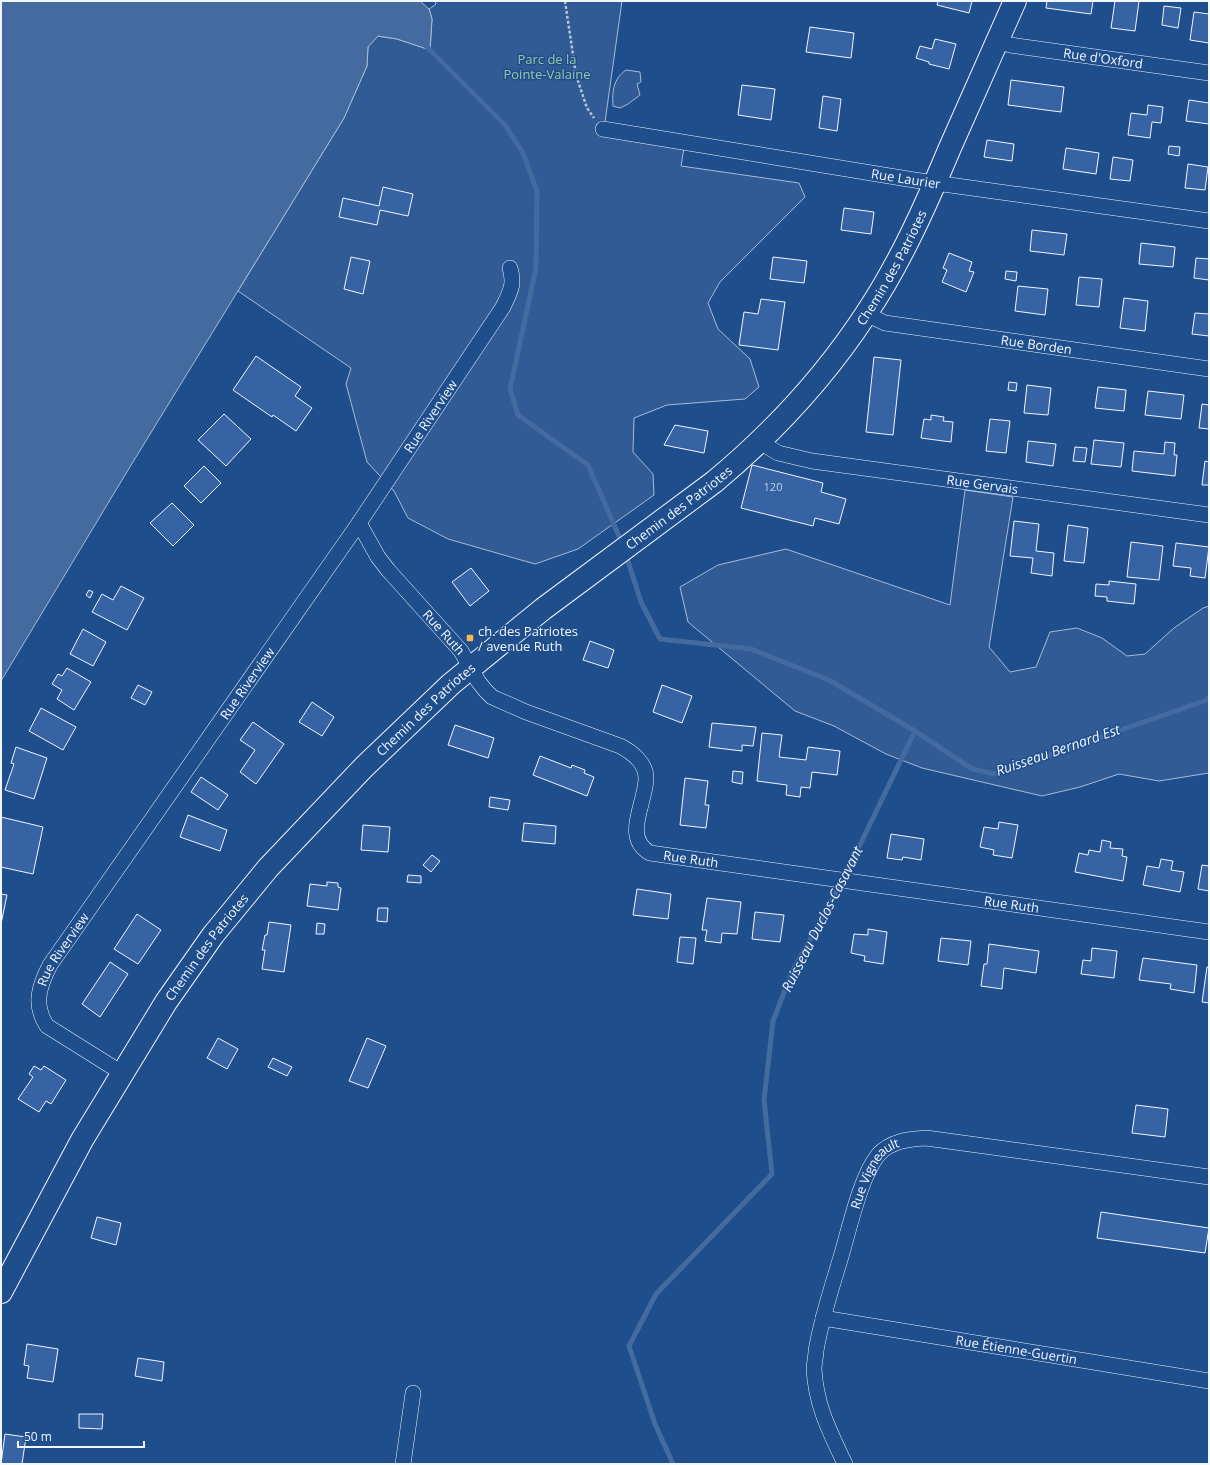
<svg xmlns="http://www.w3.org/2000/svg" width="1210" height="1465" viewBox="0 0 1210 1465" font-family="'Open Sans',sans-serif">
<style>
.green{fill:#305b95;stroke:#a8bbd7}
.water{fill:#446ba0;stroke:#a8bbd7}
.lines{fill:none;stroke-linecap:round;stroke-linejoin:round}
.stream{stroke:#446ba0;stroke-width:5}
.building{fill:#3563a3;stroke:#f2f6ff}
.street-casing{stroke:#f2f6ff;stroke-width:16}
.primary-casing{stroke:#f2f6ff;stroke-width:24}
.path{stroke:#b3c4dc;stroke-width:2.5;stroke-dasharray:3 2;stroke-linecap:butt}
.street{stroke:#1f4e8c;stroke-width:15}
.primary{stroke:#1f4e8c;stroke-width:22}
.poi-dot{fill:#ffb74d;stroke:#1f4e8c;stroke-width:1.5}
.labels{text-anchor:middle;stroke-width:3;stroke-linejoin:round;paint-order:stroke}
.number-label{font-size:11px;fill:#c3d1e8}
.street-label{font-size:13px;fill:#f2f6ff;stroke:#1f4e8c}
.park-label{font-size:13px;fill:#97c8a6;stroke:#1f4e8c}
.poi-label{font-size:13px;fill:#f2f6ff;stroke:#1f4e8c;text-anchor:start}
.water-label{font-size:14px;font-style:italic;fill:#f2f6ff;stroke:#1f4e8c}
</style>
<rect width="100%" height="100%" fill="#1f4e8c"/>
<g class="green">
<polygon points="435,1 622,1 604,129 685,142 681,166 799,183 805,197 720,282 708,303 718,329 750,359 759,387 745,399 667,405 634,418 633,452 653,474 654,495 578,549 535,564 448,539 408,518 394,491 367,462 346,384 351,368 238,291 344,118 367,66 368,47 377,36 397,39 430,50 432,19 429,9 436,4"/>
<path d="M 626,70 L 640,72 L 641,82 L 637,84 L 640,95 L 628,104 L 620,108 L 613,106 C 612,92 613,79 626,70 Z"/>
<polygon points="965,490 1013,497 989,647 1010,672 1036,667 1050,632 1077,628 1102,638 1127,656 1145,654 1174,628 1203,608 1209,606 1209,773 1159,781 1119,774 1080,787 1042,796 922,768 886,754 834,726 795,711 688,622 680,587 718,565 786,549 950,605"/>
</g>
<polygon class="water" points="1,1 420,1 429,9 432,19 430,50 397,39 378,36 368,47 367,66 344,118 125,475 1,681"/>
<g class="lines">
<g class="stream">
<polyline points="426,46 505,125 523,153 537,191 536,268 510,389 518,415 588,465 622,543"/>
<polyline points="626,555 641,602 660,639 751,649 829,680 915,731 972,769 995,774 1204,701 1209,698"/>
<polyline points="673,1464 655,1424 629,1346 656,1294 772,1174 764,1100 773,1021 792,972 843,880 915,731"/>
</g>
</g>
<g class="building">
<polygon points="938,1 972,1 969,13 937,5"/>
<polygon points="1047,1 1093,1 1091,14 1046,8"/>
<polygon points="1115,1 1139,1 1135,31 1111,28"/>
<polygon points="1164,6 1181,8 1178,28 1162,25"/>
<polygon points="1194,12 1209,14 1209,43 1190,40"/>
<polygon points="810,27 854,33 851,58 806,52"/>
<polygon points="935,39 956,44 949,69 929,64 929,62 916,58 920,46 932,49"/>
<polygon points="1011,80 1064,87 1061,112 1008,105"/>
<polygon points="742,85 775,89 771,120 738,115"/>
<polygon points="823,96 841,99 837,131 819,128"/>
<polygon points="1189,100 1209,103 1209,124 1186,121"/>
<polygon points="1148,105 1163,107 1161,123 1152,122 1150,138 1128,135 1131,113 1147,115"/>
<polygon points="987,140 1014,144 1012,161 984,157"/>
<polygon points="1169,146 1180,147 1179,156 1168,154"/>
<polygon points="1066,148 1099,153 1096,174 1063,169"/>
<polygon points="1113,157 1133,160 1130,181 1110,179"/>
<polygon points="1188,164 1208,167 1205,190 1185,188"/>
<polygon points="383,187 413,194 408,216 380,210 377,225 339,217 343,198 379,206"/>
<polygon points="844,208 874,212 871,234 841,230"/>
<polygon points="1032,230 1067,234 1064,255 1030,251"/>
<polygon points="1141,243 1175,247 1173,267 1139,264"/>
<polygon points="949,253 972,262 969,271 974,272 966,292 942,282 947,270 943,268"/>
<polygon points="351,257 370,261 363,294 344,289"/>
<polygon points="773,257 807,261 804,283 770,279"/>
<polygon points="1196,258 1209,259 1209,282 1209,280 1194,278"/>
<polygon points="1006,271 1017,272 1016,281 1005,279"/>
<polygon points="1079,277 1102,279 1099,307 1076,305"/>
<polygon points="1018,286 1048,289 1045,315 1015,311"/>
<polygon points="1124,298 1148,301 1145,331 1120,328"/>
<polygon points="761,299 785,302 778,350 739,345 744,312 758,314"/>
<polygon points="1195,313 1209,314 1209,336 1192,334"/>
<polygon points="256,356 301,387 295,396 312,408 296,431 273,415 272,417 233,390"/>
<polygon points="874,357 901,360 893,435 866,432"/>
<polygon points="1009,382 1017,383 1016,391 1008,390"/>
<polygon points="1027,385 1051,388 1048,415 1024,413"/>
<polygon points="1098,387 1126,390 1124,411 1095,408"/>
<polygon points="1148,391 1184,395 1181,419 1145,415"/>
<polygon points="1202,404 1209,405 1209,429 1199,428"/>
<polygon points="224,414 251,439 226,466 198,440"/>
<polygon points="931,415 944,417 943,421 953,422 951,442 921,438 924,419 931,420"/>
<polygon points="990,419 1010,421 1006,453 986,451"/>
<polygon points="675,425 708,431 704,453 664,445"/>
<polygon points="1094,440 1124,443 1121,467 1091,464"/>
<polygon points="1028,441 1056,444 1053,466 1026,462"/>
<polygon points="1165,442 1175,443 1174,455 1177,455 1175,476 1132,471 1134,451 1164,454"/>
<polygon points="1075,447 1087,448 1085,462 1073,461"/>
<polygon points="1205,461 1209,462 1209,485 1202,485"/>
<polygon points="752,465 823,483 821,492 846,499 839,524 815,518 813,526 741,508"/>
<polygon points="204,466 221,483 201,503 184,486"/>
<polygon points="172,503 194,525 173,546 150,523"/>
<polygon points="1014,521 1039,524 1036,551 1054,553 1052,576 1031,573 1033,558 1010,556"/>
<polygon points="1068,525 1088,528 1084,563 1064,561"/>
<polygon points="1131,542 1163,546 1159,580 1127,577"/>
<polygon points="1176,543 1209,547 1205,578 1190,576 1191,568 1173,566"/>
<polygon points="471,568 489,591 470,606 452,582"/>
<polygon points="1109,581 1136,584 1134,604 1107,601 1107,597 1095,596 1096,584 1109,585"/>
<polygon points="121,586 144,598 127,630 92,612 102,594 113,600"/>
<polygon points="89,590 93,592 90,598 86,595"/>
<polygon points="83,629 106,642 93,666 70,654"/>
<polygon points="590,641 614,650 608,668 583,660"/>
<polygon points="67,668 91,682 74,710 57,699 62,690 52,684 58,674 62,676"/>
<polygon points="138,685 152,692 145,705 131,698"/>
<polygon points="662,685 692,696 682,723 653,712"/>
<polygon points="312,702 334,717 322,736 299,722"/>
<polygon points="41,708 76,727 63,750 29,731"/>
<polygon points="253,722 284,744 256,784 240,772 255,750 240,740"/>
<polygon points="712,723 756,727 753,746 742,745 742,751 709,747"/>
<polygon points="455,725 494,738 488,758 448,745"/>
<polygon points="762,733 782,735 779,757 806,760 808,747 840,751 837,775 812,772 810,788 801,787 800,797 786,795 787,785 757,781"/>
<polygon points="16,747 47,758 34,799 5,790 14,764 11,763"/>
<polygon points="540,756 571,768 572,765 585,770 584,773 594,777 587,796 533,775"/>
<polygon points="733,771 743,772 742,784 732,782"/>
<polygon points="201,777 228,795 218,810 191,792"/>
<polygon points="685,778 708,781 705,805 709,805 706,828 680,825"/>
<polygon points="490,797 510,800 508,810 489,807"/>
<polygon points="188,815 227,830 220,851 180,837"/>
<polygon points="1,817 43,827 33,874 1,867"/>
<polygon points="999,822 1018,825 1012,858 993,855 994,850 980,847 984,827 998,829"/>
<polygon points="524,823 556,826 555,844 522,841"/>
<polygon points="363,825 390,827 388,852 361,850"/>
<polygon points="891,834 924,839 921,860 903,857 902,860 887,858"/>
<polygon points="1102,840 1111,842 1110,848 1123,849 1122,856 1127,857 1123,881 1075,872 1079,853 1088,855 1089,850 1100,852"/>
<polygon points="432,855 440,861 431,872 423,865"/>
<polygon points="1161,859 1173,861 1171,870 1184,872 1180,892 1143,885 1147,866 1159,868"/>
<polygon points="1202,865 1209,866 1209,891 1198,889"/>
<polygon points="408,875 421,876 421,883 407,882"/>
<polygon points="327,882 338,883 338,887 341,888 338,910 307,906 310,884 327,886"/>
<polygon points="637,889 671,894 668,919 633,915"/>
<polygon points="1,894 7,895 1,924"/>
<polygon points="707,898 741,902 737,934 722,933 721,943 705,941 707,930 702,930"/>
<polygon points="378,908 388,908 387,922 377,921"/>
<polygon points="755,912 784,915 780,942 752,939"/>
<polygon points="137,914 161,930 138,964 114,949"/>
<polygon points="269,922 291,925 284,972 262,969 265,950 262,950 265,935 267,935"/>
<polygon points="317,923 325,924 324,934 316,934"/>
<polygon points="868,929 887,932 883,964 864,961 865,956 851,953 854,934 868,935"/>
<polygon points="680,937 696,938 693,964 677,962"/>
<polygon points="941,938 971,941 968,965 938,961"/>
<polygon points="989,944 1039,951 1036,973 1004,968 1002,989 981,986 984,964 987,964"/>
<polygon points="1092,948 1117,951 1114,978 1081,974 1083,960 1091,961"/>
<polygon points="1143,958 1197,965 1194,993 1170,989 1171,984 1139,980"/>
<polygon points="110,962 128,974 100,1017 82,1004"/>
<polygon points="1207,967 1209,967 1209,1003 1202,1002"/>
<polygon points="218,1038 238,1049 227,1069 207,1058"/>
<polygon points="367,1038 386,1046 368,1088 349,1081"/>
<polygon points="273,1058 292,1067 287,1076 268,1067"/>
<polygon points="34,1066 41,1070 44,1066 66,1080 51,1104 46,1101 39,1112 18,1099 33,1077 29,1074"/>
<polygon points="1136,1105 1168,1109 1165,1137 1132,1133"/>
<polygon points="1101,1212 1209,1228 1205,1253 1097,1238"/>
<polygon points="97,1217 121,1223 116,1245 91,1238"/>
<polygon points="27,1344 58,1349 53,1382 27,1378 29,1366 24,1365"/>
<polygon points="138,1358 164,1362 162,1381 135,1376"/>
<polygon points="79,1414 103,1414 102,1429 79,1428"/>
<polygon points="5,1434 26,1437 22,1464 1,1464"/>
</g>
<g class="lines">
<g class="street-casing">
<g id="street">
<path id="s1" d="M 997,40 L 1010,45 L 1209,73"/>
<path id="s2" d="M 603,129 L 914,180 L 1209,221"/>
<path id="s3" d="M 866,314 L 885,323 L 1209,369"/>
<path id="s4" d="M 760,442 L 778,453 L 812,461 L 1209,515"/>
<path id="s5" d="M 359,523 L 378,557 L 388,570 L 461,651 L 478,681 L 485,690 L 492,697 L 526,712 L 620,746 C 632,752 646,763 646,778 C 646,803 622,837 650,853 L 1209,932"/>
<path id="s6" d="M 122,1073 L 47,1026 C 33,1005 39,986 50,965 L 359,523 L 503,307 C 510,292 515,285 510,268"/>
<path id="s7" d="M 823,1318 L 1209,1381"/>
<polyline points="403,1464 413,1393"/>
<path id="s8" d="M 845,1464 C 830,1432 816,1406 814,1369 C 814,1363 816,1357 816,1351 C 821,1320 831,1290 840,1260 C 849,1231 860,1177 878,1155 C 890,1141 909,1139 926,1138 L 1209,1177"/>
</g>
</g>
<g class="primary-casing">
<g id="primary">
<path id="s9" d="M 1,1292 L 82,1140 L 166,1002 L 213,935 L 268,868 L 364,767 L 451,684 L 543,609 L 714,482 C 773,433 824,378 866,314 C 900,263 925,207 949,150 C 971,101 993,51 1015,1"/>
</g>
</g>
<polyline class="path" points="565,1 576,75 587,108 594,118"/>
<use href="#street" class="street"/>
<use href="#primary" class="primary"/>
</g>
<rect class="poi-dot" x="466" y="634" width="8" height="8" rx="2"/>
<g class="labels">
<g class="number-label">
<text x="773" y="491">120</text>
</g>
<g class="street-label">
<text dy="5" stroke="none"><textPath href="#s1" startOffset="108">Rue d'Oxford</textPath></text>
<text dy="5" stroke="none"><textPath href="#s2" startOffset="307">Rue Laurier</textPath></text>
<text dy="5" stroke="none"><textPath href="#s9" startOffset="1374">Chemin des Patriotes</textPath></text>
<text dy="5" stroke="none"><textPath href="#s3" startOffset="174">Rue Borden</textPath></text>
<text dy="5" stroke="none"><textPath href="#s6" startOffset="821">Rue Riverview</textPath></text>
<text dy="5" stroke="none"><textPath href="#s4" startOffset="228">Rue Gervais</textPath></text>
<text dy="5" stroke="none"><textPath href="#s9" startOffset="1050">Chemin des Patriotes</textPath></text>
<text dy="5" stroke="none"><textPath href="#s5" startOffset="139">Rue Ruth</textPath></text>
<text dy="5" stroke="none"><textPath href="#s6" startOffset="497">Rue Riverview</textPath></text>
<text dy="5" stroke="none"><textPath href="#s9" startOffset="726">Chemin des Patriotes</textPath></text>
<text dy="5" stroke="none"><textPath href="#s5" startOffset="523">Rue Ruth</textPath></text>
<text dy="5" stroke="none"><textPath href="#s5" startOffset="847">Rue Ruth</textPath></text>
<text dy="5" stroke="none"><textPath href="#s9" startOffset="402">Chemin des Patriotes</textPath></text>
<text dy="5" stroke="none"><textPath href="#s6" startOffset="173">Rue Riverview</textPath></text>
<text dy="5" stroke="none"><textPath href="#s8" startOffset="308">Rue Vigneault</textPath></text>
<text dy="5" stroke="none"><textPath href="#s7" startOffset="196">Rue Étienne-Guertin</textPath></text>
</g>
<g class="park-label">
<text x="547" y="64">Parc de la<tspan x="547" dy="15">Pointe-Valaine</tspan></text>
</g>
<g class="poi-label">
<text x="478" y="636">ch. des Patriotes<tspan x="478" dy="15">/ avenue Ruth</tspan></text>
</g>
<g class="water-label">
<text transform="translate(1058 750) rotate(-19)" y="5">Ruisseau Bernard Est</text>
<text transform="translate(822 919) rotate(-63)" y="5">Ruisseau Duclos-Casavant</text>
</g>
</g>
<rect width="1210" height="1465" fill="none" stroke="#f2f6ff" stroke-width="4"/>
<path d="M18 1441v6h126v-6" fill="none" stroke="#f2f6ff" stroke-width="2"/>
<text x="24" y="1441" font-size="12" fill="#f2f6ff" stroke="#1f4e8c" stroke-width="3" paint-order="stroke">50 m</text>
</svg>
